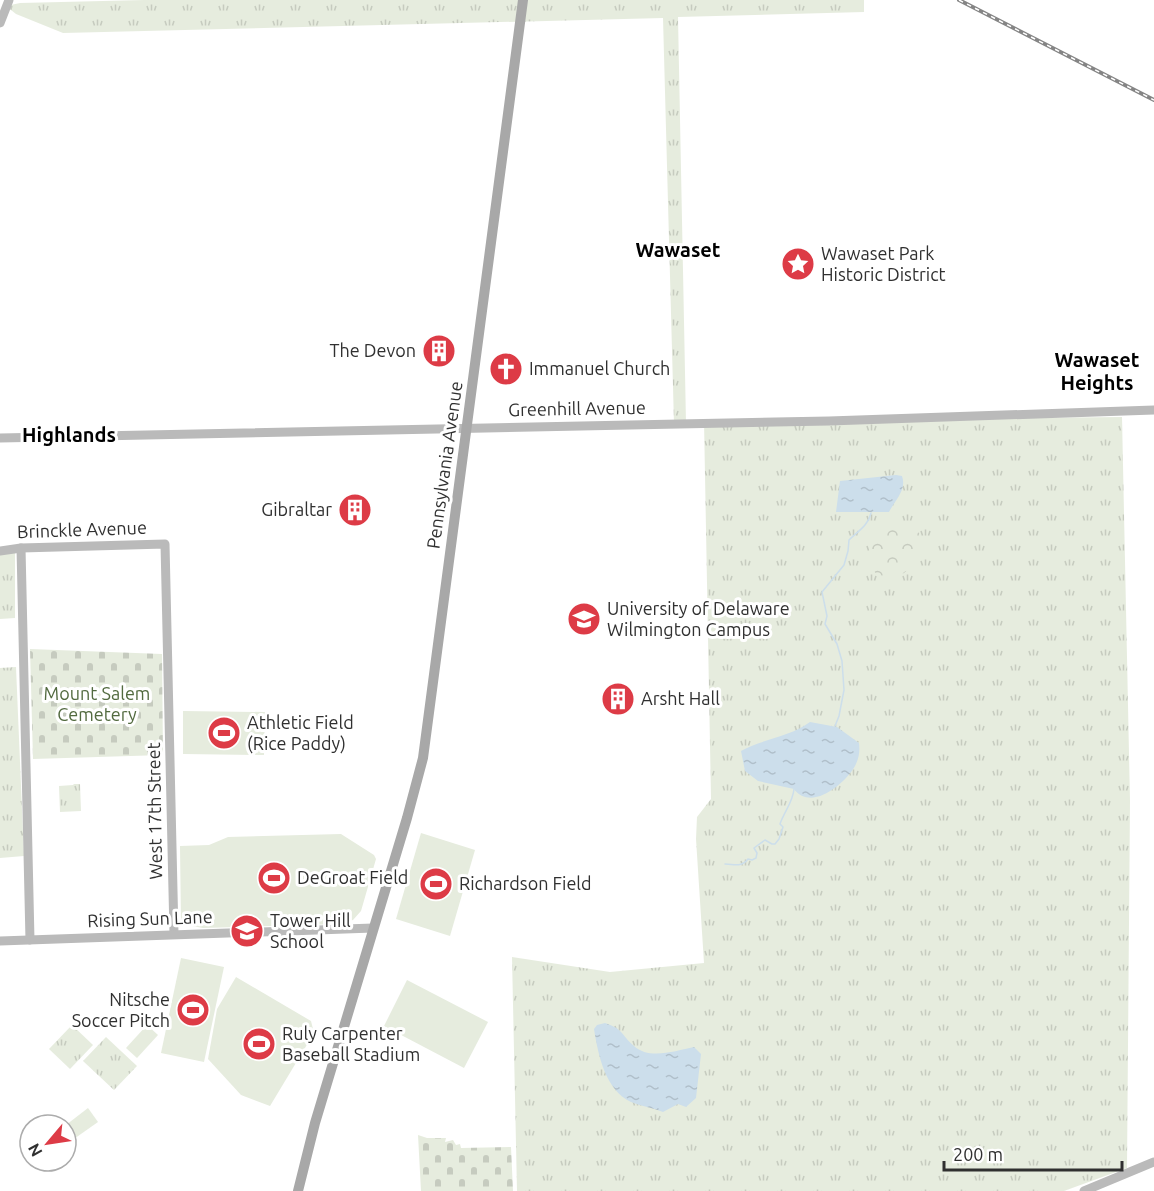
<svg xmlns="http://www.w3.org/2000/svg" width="1154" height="1191" viewBox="0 0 1154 1191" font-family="Ubuntu,sans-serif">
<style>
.grass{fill:url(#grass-tufts)}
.forest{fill:url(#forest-crowns)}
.cemetery{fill:url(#cemetery-stones)}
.pitch{fill:#e6ecde}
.water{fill:url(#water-ripples)}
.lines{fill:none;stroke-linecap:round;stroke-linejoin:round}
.stream{stroke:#ccdeeb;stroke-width:1.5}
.secondary{stroke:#bababa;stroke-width:9}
.primary{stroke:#a8a8a8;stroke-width:10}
.rail-casing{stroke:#858585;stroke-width:4}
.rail{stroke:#fff;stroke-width:1.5;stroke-dasharray:4.5;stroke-linecap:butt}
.labels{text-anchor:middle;stroke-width:6;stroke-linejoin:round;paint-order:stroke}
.poi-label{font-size:18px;fill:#303030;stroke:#fff;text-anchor:start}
.street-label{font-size:18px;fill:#303030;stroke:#fff}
.park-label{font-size:18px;fill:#526a3f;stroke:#fff}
.neighbourhood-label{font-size:20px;font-weight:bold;fill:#000;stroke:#fff}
</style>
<defs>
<pattern id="grass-tufts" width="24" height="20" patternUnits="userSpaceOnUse" patternTransform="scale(1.5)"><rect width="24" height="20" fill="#e6ecde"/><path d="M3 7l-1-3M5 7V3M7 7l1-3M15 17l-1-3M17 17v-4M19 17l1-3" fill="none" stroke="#c6cbbf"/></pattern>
<pattern id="forest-crowns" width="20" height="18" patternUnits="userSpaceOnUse" patternTransform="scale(1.5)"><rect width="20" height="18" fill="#e6ecde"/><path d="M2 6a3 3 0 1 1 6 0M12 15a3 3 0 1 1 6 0" fill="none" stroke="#c6cbbf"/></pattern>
<pattern id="cemetery-stones" width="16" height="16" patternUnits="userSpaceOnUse" patternTransform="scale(1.5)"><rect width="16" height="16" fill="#e6ecde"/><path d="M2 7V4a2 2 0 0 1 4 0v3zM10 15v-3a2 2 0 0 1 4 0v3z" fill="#c6cbbf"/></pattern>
<pattern id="water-ripples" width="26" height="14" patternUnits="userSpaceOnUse" patternTransform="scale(1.5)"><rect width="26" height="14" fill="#ccdeeb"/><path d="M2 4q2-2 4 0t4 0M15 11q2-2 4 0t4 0" fill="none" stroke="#b0bfca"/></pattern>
</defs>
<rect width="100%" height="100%" fill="#fff"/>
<g class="grass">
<polygon points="144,0 864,0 864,12 678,17 686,423 674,424 663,18 63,33 16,14 6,6 20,3"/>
<polygon points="1122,417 1130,801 1127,1168 1064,1191 517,1191 512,957 610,972 704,963 696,839 697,817 711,799 704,421"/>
<polygon points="15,549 15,618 0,619 0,551"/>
<polygon points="16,667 24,856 0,858 0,668"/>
<polygon points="74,784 80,784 81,811 60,812 59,786 73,785"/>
<polygon points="72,1025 93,1045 70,1069 49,1049"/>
<polygon points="106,1037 137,1066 114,1090 83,1061"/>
</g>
<path class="forest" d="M 908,522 L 920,534 C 917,547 916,569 900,575 C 894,577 883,575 876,575 C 871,562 867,549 871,535 L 882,529 Z"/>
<g class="cemetery">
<polygon points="30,649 162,654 163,755 33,759"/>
<polygon points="418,1135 427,1138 446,1138 445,1142 453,1140 456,1145 460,1144 461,1148 511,1147 513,1191 421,1191"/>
</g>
<g class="pitch">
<polygon points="183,711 265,712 264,755 183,754"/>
<polygon points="421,833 475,850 450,936 396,919"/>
<polygon points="341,834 374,855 376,859 361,911 353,920 342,924 203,928 181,924 180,846 209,845 228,837"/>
<polygon points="181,958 224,967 204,1062 161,1053"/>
<polygon points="236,977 311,1021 314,1033 270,1106 241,1095 208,1059 217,1009"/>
<polygon points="407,980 488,1022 464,1068 384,1026"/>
<polygon points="147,1025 158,1035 137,1058 126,1048"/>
<polygon points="88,1108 98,1122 71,1141 66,1133 66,1125"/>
</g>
<g class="water">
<path d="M 896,475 L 902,476 C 907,490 895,500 889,512 L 836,512 L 840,481 Z"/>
<path d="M 810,722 L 837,727 L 859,743 C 860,752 859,758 855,766 C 845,784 811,812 794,789 L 758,781 L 745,771 L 741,751 C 762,739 790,737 810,722 Z"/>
<path d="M 605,1023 C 625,1030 620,1034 634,1046 C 649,1060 675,1051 694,1047 L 701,1054 L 696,1098 L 686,1107 L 678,1104 L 663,1112 C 653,1108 641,1106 631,1102 C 605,1090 598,1054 594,1029 L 597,1025 Z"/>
</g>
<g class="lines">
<g class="stream">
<path d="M 835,726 L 839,716 L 844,690 L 842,661 L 837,644 L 825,624 L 827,616 L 822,592 L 844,565 L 848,551 L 849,540 C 858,531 868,526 871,513"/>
<path d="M 725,864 C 734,864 741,868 748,859 L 752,860 L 756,858 L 757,853 L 754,848 L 765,840 L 772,844 L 775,844 L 779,839 L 783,827 L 780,824 C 784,812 793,802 794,789"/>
</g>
<g class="secondary">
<polyline points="0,23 9,0"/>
<polyline points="0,438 829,421 1154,410"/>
<polyline points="21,548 30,940"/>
<polyline points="0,551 21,548 165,544 174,934"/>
<polyline points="0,941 373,928"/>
<polyline points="1084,1191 1154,1162"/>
</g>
<polyline class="primary" points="298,1191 315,1123 407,818 423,758 523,0"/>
<g class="rail-casing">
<polyline id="rail" points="959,0 1154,100"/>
</g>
<use href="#rail" class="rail"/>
</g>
<defs>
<g id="sight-disc" transform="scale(1.725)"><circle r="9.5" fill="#dd3b46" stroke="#fff"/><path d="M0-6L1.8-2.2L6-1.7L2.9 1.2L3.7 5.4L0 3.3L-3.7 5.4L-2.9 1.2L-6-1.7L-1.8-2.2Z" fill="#fff"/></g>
<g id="building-disc" transform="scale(1.725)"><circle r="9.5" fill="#dd3b46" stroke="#fff"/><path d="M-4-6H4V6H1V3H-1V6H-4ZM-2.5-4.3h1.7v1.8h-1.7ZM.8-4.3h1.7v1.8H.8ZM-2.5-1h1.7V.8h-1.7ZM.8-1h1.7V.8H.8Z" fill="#fff"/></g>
<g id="church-disc" transform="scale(1.725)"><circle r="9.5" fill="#dd3b46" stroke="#fff"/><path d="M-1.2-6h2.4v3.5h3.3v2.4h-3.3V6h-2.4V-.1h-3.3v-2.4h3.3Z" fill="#fff"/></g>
<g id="university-disc" transform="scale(1.725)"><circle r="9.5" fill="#dd3b46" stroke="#fff"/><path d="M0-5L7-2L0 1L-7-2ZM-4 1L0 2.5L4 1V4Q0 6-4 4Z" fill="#fff"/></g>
<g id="stadium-disc" transform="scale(1.725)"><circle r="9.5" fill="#dd3b46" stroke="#fff"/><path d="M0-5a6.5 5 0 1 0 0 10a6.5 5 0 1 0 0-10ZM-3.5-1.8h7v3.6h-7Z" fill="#fff"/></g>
<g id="school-disc" transform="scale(1.725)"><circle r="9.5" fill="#dd3b46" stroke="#fff"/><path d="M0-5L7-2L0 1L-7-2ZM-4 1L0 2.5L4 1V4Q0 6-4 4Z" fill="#fff"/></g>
</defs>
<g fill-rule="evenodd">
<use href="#sight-disc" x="798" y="264"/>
<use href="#building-disc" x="439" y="351"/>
<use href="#church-disc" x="506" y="369"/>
<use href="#building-disc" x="355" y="510"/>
<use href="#university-disc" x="584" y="619"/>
<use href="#building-disc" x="618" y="699"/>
<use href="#stadium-disc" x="224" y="733"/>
<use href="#stadium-disc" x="274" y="878"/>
<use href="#stadium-disc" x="436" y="884"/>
<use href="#school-disc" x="247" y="931"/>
<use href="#stadium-disc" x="193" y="1010"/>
<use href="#stadium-disc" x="259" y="1044"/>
</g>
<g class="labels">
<g class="poi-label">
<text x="821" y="260">Wawaset Park<tspan x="821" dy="21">Historic District</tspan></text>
<text x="416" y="357" text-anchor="end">The Devon</text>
<text x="529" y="375">Immanuel Church</text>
<text x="332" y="516" text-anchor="end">Gibraltar</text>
<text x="607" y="615">University of Delaware<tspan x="607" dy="21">Wilmington Campus</tspan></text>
<text x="641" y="705">Arsht Hall</text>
<text x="247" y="729">Athletic Field<tspan x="247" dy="21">(Rice Paddy)</tspan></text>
<text x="297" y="884">DeGroat Field</text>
<text x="459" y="890">Richardson Field</text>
<text x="270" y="927">Tower Hill<tspan x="270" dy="21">School</tspan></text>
<text x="170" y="1006" text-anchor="end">Nitsche<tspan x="170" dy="21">Soccer Pitch</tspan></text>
<text x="282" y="1040">Ruly Carpenter<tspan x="282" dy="21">Baseball Stadium</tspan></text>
</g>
<g class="street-label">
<text transform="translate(577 409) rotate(-1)" y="6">Greenhill Avenue</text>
<text transform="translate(445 465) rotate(-82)" y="6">Pennsylvania Avenue</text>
<text transform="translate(82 530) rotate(-2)" y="6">Brinckle Avenue</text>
<text transform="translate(155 811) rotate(-91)" y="6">West 17th Street</text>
<text transform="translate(150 919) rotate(-2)" y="6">Rising Sun Lane</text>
</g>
<g class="park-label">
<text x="97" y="700">Mount Salem<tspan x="97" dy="21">Cemetery</tspan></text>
</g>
<g class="neighbourhood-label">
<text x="678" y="257">Wawaset</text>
<text x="1097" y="367">Wawaset<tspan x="1097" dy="23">Heights</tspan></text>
<text x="69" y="442">Highlands</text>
</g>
</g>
<g transform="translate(48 1143) rotate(241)"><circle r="28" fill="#ffffff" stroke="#acacac" stroke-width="1.5"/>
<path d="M0-4.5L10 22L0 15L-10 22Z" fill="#dd3b46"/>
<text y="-9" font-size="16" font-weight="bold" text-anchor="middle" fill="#303030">N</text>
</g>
<path d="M944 1161v9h178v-9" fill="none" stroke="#303030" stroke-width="3"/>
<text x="953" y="1161" font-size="18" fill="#303030" stroke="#ffffff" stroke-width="4.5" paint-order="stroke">200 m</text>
</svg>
